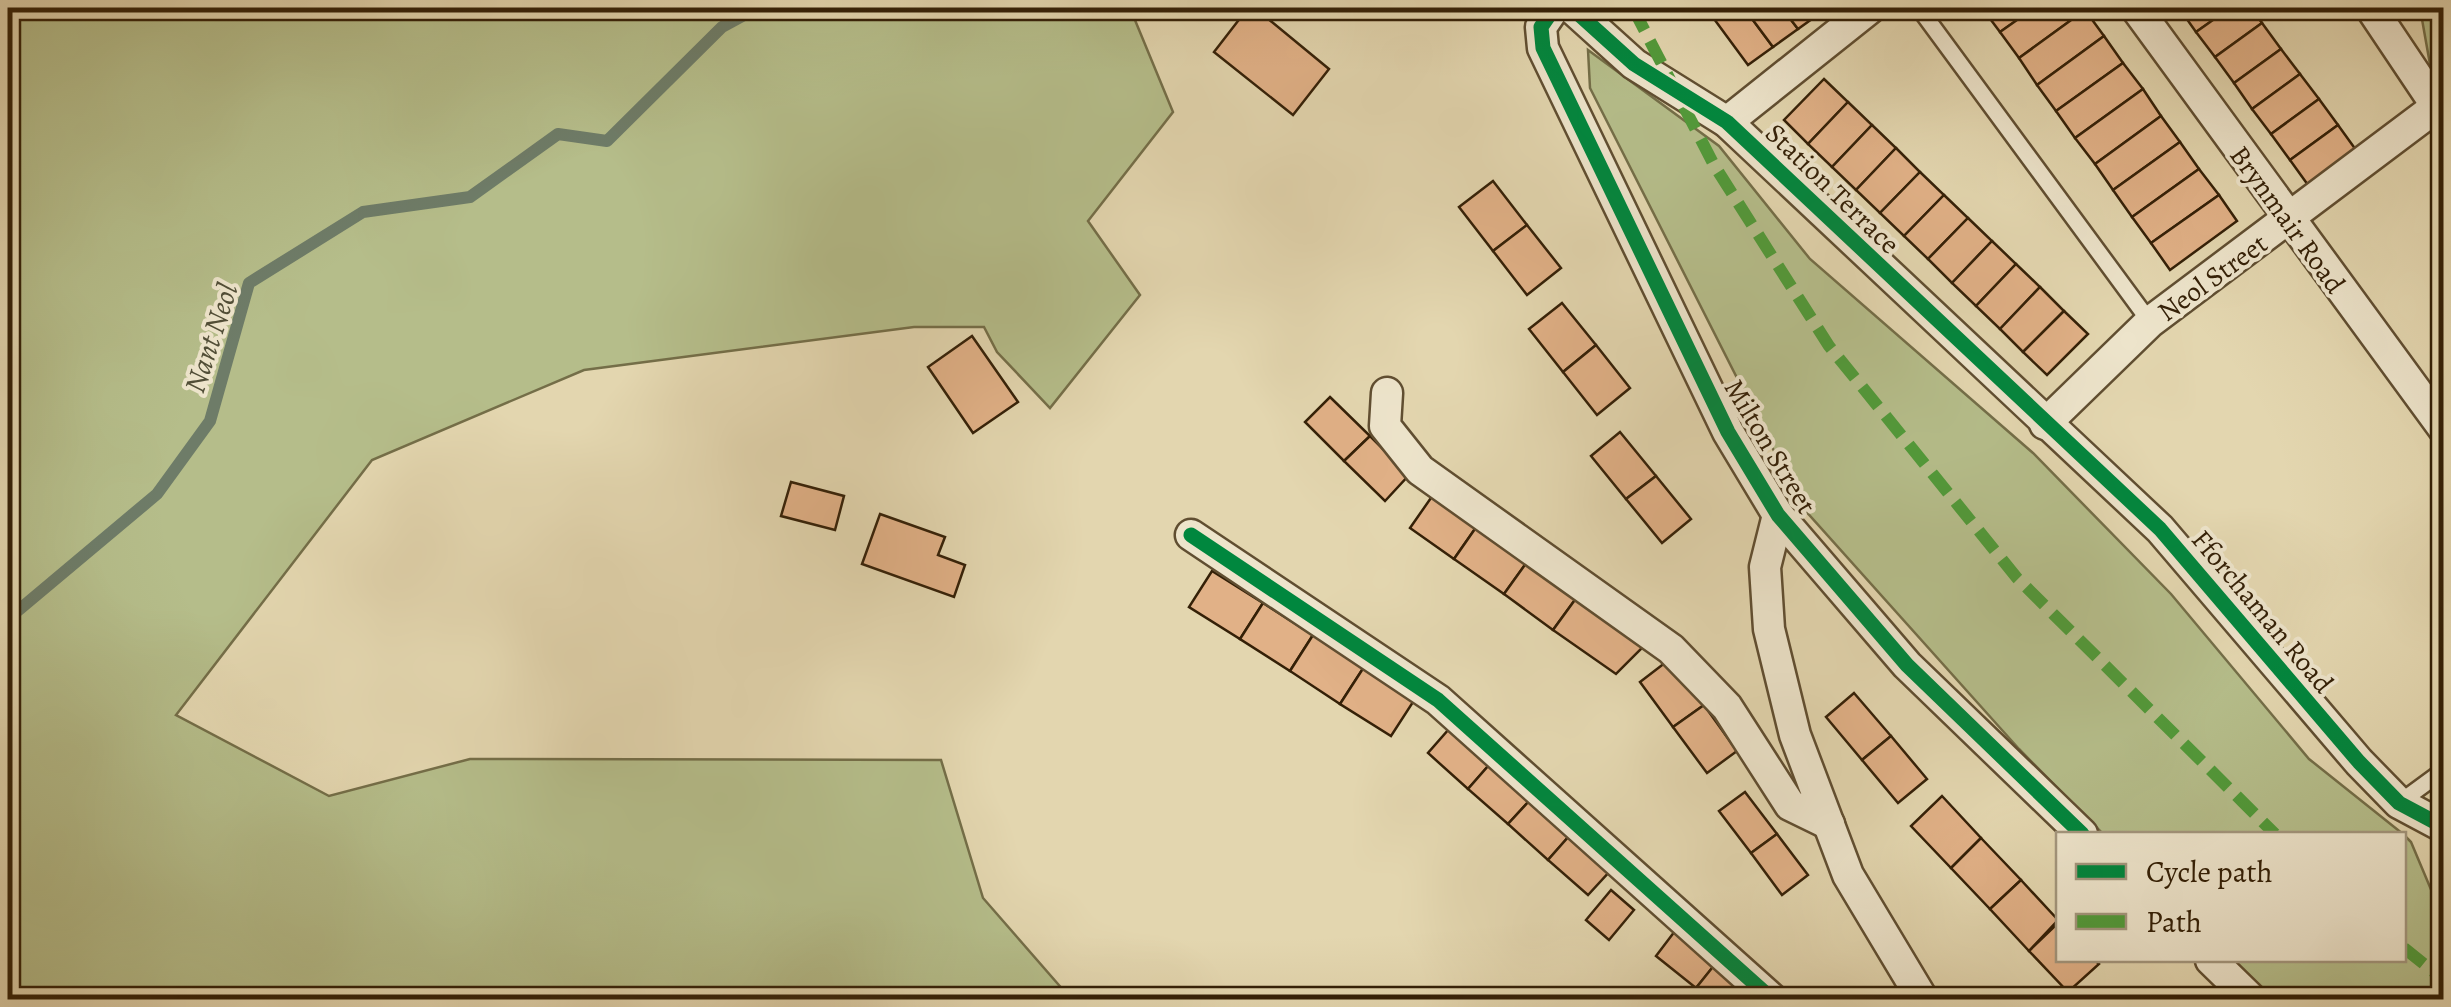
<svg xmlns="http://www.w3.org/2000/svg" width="2451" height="1007" viewBox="0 0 2451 1007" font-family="Alegreya,serif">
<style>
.green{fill:#b5bd8a;stroke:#746e48;stroke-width:2.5}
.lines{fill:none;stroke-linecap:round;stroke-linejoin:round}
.stream{stroke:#6e7c68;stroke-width:12}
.building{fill:#e1b187;stroke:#342007;stroke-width:2.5}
.lane-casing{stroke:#604e31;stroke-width:20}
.street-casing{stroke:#604e31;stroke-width:35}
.lane{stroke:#ede4cb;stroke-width:15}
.street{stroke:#ede4cb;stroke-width:30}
.quiet{stroke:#519a3a;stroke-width:12;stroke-dasharray:25 12;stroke-linecap:butt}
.cycleway-casing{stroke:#ede4cb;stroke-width:21}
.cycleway{stroke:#00873e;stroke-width:15}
.labels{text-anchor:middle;stroke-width:8;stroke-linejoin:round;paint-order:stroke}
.street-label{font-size:28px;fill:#342007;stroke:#ede4cb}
.water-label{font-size:30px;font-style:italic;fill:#514e37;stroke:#ede4cb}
</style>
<rect width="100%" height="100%" fill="#e3d6af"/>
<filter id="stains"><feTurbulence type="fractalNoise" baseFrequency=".002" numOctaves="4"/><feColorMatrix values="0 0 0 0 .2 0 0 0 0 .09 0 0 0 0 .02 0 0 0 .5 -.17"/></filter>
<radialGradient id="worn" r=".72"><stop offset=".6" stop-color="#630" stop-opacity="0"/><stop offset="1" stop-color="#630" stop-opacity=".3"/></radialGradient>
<g class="green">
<polygon points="8,8 1130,8 1173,112 1088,221 1140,295 1050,408 997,352 984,327 914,327 584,370 372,460 176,715 329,796 470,759 941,760 983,898 1071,999 8,999"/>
<polygon points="2420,8 2443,8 2443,88 2431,70"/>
<polygon points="1588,50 1719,146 1810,259 2033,453 2171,594 2309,759 2403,834 2103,834 2019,749 1803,508 1590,88"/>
<polygon points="2404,835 2411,842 2443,918 2443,999 2273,999 2226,960 2404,960"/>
</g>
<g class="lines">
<polyline class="stream" points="8,619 157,494 210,421 249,283 363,212 470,197 558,134 607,141 722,27 757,8"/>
</g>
<g class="building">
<polygon points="1248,8 1255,8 1329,69 1293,115 1214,52"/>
<polygon points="1706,8 1744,8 1773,47 1748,65"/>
<polygon points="1744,8 1782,8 1798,29 1773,47"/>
<polygon points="1782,8 1820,8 1823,11 1798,29"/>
<polygon points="1982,8 2034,8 2000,32"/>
<polygon points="2034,8 2085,10 2019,58 2000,32"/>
<polygon points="2179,8 2230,8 2196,32"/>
<polygon points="2230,8 2251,8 2262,23 2215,57 2196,32"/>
<polygon points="2085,10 2104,36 2037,85 2019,58"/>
<polygon points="2262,23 2281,49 2234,83 2215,57"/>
<polygon points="2104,36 2123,63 2056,111 2037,85"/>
<polygon points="2281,49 2300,74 2252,109 2234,83"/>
<polygon points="2123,63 2143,89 2075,138 2056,111"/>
<polygon points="2300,74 2319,99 2271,134 2252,109"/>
<polygon points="1824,79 1848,102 1808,144 1784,120"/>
<polygon points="2143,89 2161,116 2095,164 2075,138"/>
<polygon points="2319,99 2338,125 2290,160 2271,134"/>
<polygon points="1848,102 1872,125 1832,167 1808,144"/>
<polygon points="2161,116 2180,142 2113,190 2095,164"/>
<polygon points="1872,125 1896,148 1856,190 1832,167"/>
<polygon points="2338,125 2356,150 2308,185 2290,160"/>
<polygon points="2180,142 2199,169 2132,217 2113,190"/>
<polygon points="1896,148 1920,172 1880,213 1856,190"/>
<polygon points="2199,169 2219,195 2151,243 2132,217"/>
<polygon points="1920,172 1944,195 1904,236 1880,213"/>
<polygon points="1493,181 1527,225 1493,251 1459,207"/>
<polygon points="1944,195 1968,218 1928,259 1904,236"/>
<polygon points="2219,195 2237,221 2170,270 2151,243"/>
<polygon points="1968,218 1992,241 1952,283 1928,259"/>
<polygon points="1527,225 1561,268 1527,295 1493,251"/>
<polygon points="1992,241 2016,264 1976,306 1952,283"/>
<polygon points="2016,264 2040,287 2000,329 1976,306"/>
<polygon points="2040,287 2064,311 2023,352 2000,329"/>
<polygon points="1562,303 1596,345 1563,372 1529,329"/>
<polygon points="2064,311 2088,334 2047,375 2023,352"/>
<polygon points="972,336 1018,402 973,433 928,367"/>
<polygon points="1596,345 1630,388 1597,415 1563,372"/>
<polygon points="1330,397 1370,436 1344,461 1305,422"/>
<polygon points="1620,432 1656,476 1626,499 1591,456"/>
<polygon points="1370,436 1409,475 1385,501 1344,461"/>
<polygon points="1656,476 1691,519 1662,543 1626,499"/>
<polygon points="791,482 844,496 835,530 781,516"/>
<polygon points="1433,495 1477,526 1454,559 1410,528"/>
<polygon points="880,514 945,537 938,555 965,565 954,597 862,564"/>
<polygon points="1477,526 1527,562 1504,594 1454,559"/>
<polygon points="1527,562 1577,597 1553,630 1504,594"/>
<polygon points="1212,571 1263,603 1240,639 1189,607"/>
<polygon points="1577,597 1644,646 1616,674 1553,630"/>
<polygon points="1263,603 1313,635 1290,671 1240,639"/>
<polygon points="1313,635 1364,667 1340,704 1290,671"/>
<polygon points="1670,659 1704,705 1673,727 1640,682"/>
<polygon points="1364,667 1415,699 1391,736 1340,704"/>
<polygon points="1854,693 1891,736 1862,760 1826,717"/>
<polygon points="1704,705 1737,751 1707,773 1673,727"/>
<polygon points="1449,729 1489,765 1468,789 1428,753"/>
<polygon points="1891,736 1927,779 1898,803 1862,760"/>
<polygon points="1489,765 1530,800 1508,824 1468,789"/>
<polygon points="1745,792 1777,834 1751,853 1719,811"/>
<polygon points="1942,796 1981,838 1951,868 1911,826"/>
<polygon points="1530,800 1570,835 1548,860 1508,824"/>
<polygon points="1777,834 1808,875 1782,895 1751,853"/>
<polygon points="1570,835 1610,871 1588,895 1548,860"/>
<polygon points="1981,838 2021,880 1990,909 1951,868"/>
<polygon points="2021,880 2058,920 2029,951 1990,909"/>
<polygon points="1611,890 1634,910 1609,940 1586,920"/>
<polygon points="2058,923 2058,960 2095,960 2099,964 2068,992 2029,951"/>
<polygon points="1675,931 1716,963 1696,988 1656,956"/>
<polygon points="1716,963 1753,1000 1712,1000 1696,988"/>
</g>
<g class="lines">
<g class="lane-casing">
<g id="lane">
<polyline points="1919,8 2150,322"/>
<polyline points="2399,803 2444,770"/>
</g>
</g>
<g class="street-casing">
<g id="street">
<polyline points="1554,8 1541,27 1543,48 1728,432 1778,515 1907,665 2082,834"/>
<polyline points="1572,8 1634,64 1727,122 2160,529 2359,762 2399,803 2444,827"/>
<polyline points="2136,8 2444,429"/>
<polyline points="2371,8 2444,117"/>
<polyline points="1727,122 1870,8"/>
<polyline points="1387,393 1385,426 1420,470 1671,649 1727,707 1790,805 1829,824"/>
<polyline points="2045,424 2150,322 2436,107"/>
<polyline points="1778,515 1765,567 1769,629 1795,735 1848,875 1923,1000"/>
<polyline points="1191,535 1438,700 1773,1000"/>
<polyline points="2211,960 2252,1000"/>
</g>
</g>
<use href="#lane" class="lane"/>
<use href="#street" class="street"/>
<g class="quiet">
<polyline points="1633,8 1714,165 1829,346 2017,578 2275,834"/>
<polyline points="2436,107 2444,105"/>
<polyline points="2404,948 2444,980"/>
</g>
<g class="cycleway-casing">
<g id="cycleway">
<polyline points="1554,8 1541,27 1543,48 1728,432 1778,515 1907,665 2082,834"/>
<polyline points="1572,8 1634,64 1727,122 2160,529 2359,762 2399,803 2444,827"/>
<polyline points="1191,535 1438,700 1773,1000"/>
</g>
</g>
<use href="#cycleway" class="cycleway"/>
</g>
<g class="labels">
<g class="street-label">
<text transform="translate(1833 188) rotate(44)" y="10">Station Terrace</text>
<text transform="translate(2288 219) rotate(54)" y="10">Brynmair Road</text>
<text transform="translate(2212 277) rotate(-36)" y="10">Neol Street</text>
<text transform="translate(1771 446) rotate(59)" y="10">Milton Street</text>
<text transform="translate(2263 611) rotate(50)" y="10">Fforchaman Road</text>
</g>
<g class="water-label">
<text transform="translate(211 338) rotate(-72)" y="10">Nant Neol</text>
</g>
</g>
<rect width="2451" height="1007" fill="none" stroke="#e3d6af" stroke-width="40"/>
<rect x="10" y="10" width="2431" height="987" fill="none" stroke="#342007" stroke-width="5"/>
<rect x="20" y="20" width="2411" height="967" fill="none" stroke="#342007" stroke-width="2.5"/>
<rect x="2056" y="832" width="350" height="130" fill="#ede4cb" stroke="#a3967d" stroke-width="2.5"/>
<rect x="2076" y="864" width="50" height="15" fill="#00873e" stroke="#a3967d" stroke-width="2.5"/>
<text x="2146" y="882" font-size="30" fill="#342007">Cycle path</text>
<rect x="2076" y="914" width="50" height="15" fill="#519a3a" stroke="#a3967d" stroke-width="2.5"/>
<text x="2146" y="932" font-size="30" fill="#342007">Path</text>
<rect width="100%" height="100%" filter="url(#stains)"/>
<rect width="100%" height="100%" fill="url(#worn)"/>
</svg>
